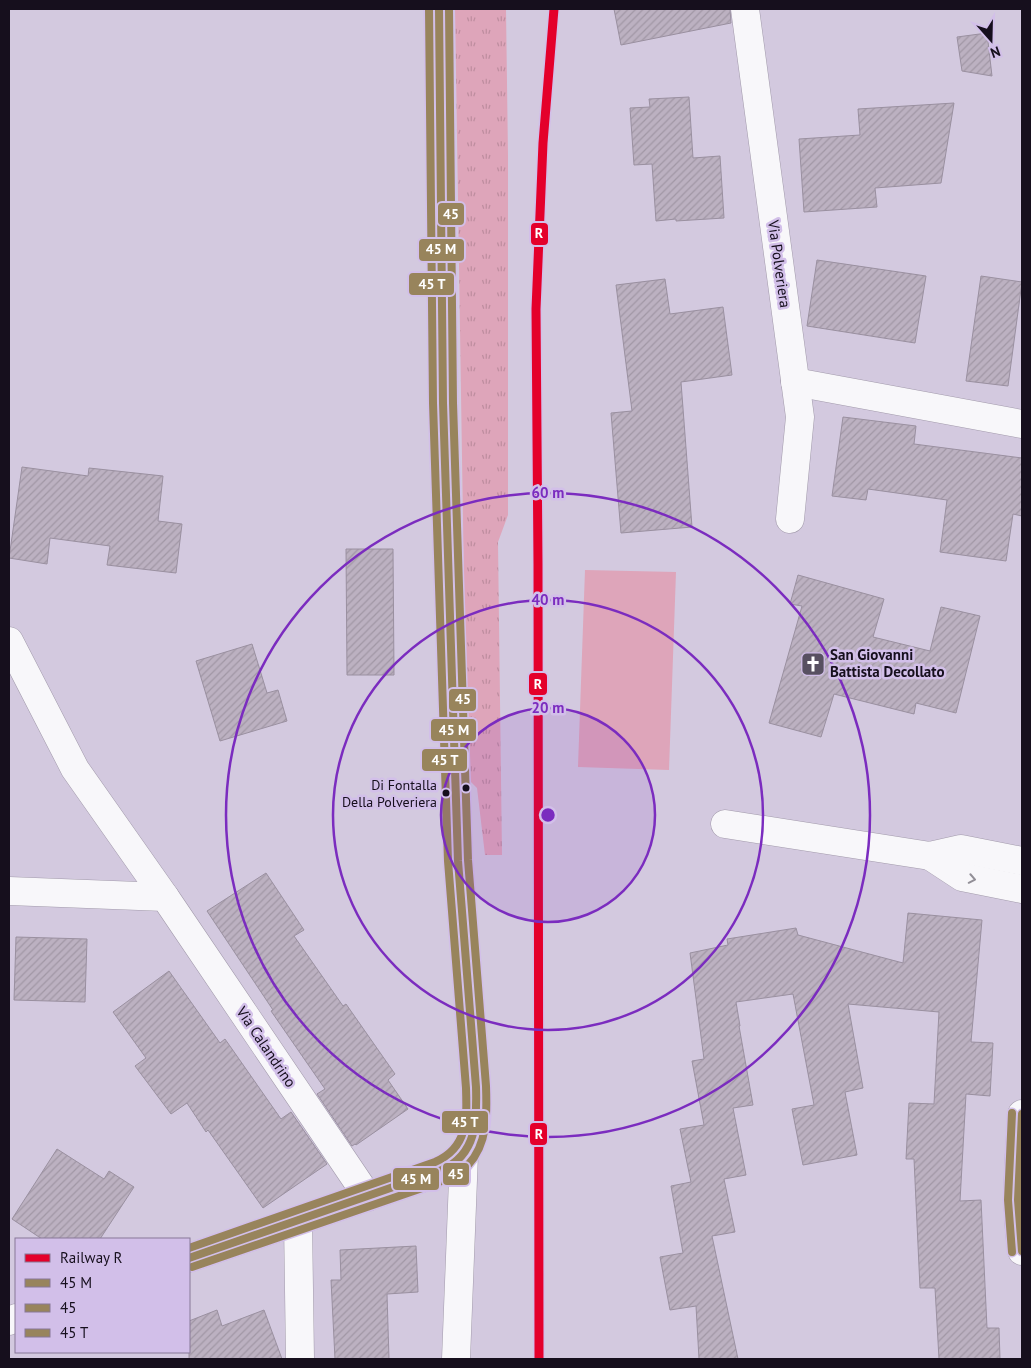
<svg xmlns="http://www.w3.org/2000/svg" width="1031" height="1368" viewBox="0 0 1031 1368" font-family="'PT Sans',sans-serif">
<style>
.grass{fill:url(#grass-tufts)}
.pitch{fill:#dea5ba}
.building{fill:url(#building-hatch);stroke:#9a90a0}
.lines{fill:none;stroke-linecap:round;stroke-linejoin:round}
.minor-casing{stroke:#a29aab;stroke-width:29}
.tertiary-casing{stroke:#a29aab;stroke-width:29}
.primary-casing{stroke:#a29aab;stroke-width:29}
.minor{stroke:#f8f7fa;stroke-width:28}
.tertiary{stroke:#f8f7fa;stroke-width:28}
.primary{stroke:#f8f7fa;stroke-width:28}
.bus-1-casing{stroke:#d2bfe9;stroke-width:11}
.bus-2-casing{stroke:#d2bfe9;stroke-width:11}
.bus-3-casing{stroke:#d2bfe9;stroke-width:11}
.bus-1{stroke:#98845c;stroke-width:8}
.bus-2{stroke:#98845c;stroke-width:8}
.bus-3{stroke:#98845c;stroke-width:8}
.rail-1-casing{stroke:#d2bfe9;stroke-width:12}
.rail-1{stroke:#e4002b;stroke-width:9}
.oneway{stroke:#928f97}
.ring{fill:none;stroke:#7b2cbf;stroke-width:2.5}
.bus-dot{fill:#160f1d;stroke:#d2bfe9;stroke-width:2}
.labels{text-anchor:middle;stroke-width:5;stroke-linejoin:round;paint-order:stroke}
.bus-label{font-size:14px;fill:#160f1d;stroke:#d2bfe9;text-anchor:end}
.street-label{font-size:15px;fill:#160f1d;stroke:#d2bfe9}
.poi-label{font-size:15px;font-weight:bold;fill:#160f1d;stroke:#d2bfe9;text-anchor:start}
.centre{fill:#7b2cbf;stroke:#d2bfe9;stroke-width:2.5}
.ring-label{font-size:15px;text-anchor:middle;font-weight:bold;fill:#7b2cbf;stroke:#d2bfe9;stroke-width:5;stroke-linejoin:round;paint-order:stroke}
.line-badge{stroke:#d2bfe9;stroke-width:2}
.badge-label{font-size:14px;text-anchor:middle;font-weight:bold;fill:#fff}
</style>
<defs>
<pattern id="grass-tufts" width="24" height="20" patternUnits="userSpaceOnUse" patternTransform="scale(1.25)"><rect width="24" height="20" fill="#dea5ba"/><path d="M3 7l-1-3M5 7V3M7 7l1-3M15 17l-1-3M17 17v-4M19 17l1-3" fill="none" stroke="#be8d9f"/></pattern>
<pattern id="building-hatch" width="6" height="6" patternUnits="userSpaceOnUse" patternTransform="scale(1.25)"><rect width="6" height="6" fill="#bcb1c1"/><path d="M-1 1l2-2M0 6l6-6M5 7l2-2" fill="none" stroke="#a197a5"/></pattern>
</defs>
<rect width="100%" height="100%" fill="#d3c9df"/>
<polygon class="grass" points="455,9 506,9 508,156 508,515 498,542 502,855 485,855 477,788 467,778"/>
<polygon class="pitch" points="585,570 676,572 669,770 578,767"/>
<g class="building">
<polygon points="614,9 730,9 731,23 621,45"/>
<polygon points="987,33 992,76 962,71 957,37"/>
<polygon points="689,97 693,158 720,156 724,218 676,221 676,219 656,221 652,164 634,165 630,108 650,107 649,99"/>
<polygon points="954,103 941,183 875,188 877,207 804,212 799,139 860,135 858,109"/>
<polygon points="817,260 926,276 915,343 807,326"/>
<polygon points="981,276 1022,282 1008,386 966,381"/>
<polygon points="665,279 670,314 723,307 732,375 681,382 692,527 621,533 611,413 632,411 616,285"/>
<polygon points="843,417 916,426 914,444 1022,458 1022,516 1013,514 1006,561 940,552 947,500 868,489 866,500 832,496"/>
<polygon points="22,467 88,476 89,468 163,476 158,521 182,524 176,573 107,565 110,546 50,538 47,564 9,558"/>
<polygon points="346,549 393,549 394,675 347,675"/>
<polygon points="798,575 884,599 873,637 930,651 941,607 980,616 956,713 916,703 914,714 834,694 821,737 769,723 802,606 790,604"/>
<polygon points="252,644 267,693 278,690 287,721 220,741 196,661"/>
<polygon points="266,873 304,930 294,936 343,1006 346,1004 395,1074 388,1080 408,1109 356,1145 355,1144 352,1146 317,1094 325,1089 271,1011 273,1010 207,911"/>
<polygon points="908,913 982,920 971,1042 993,1043 990,1096 966,1094 960,1201 981,1200 987,1328 999,1328 1000,1359 939,1359 935,1288 920,1288 914,1159 906,1159 909,1103 934,1104 939,1012 848,1004 863,1088 845,1092 857,1155 803,1165 792,1109 814,1105 793,994 736,1002 740,1026 739,1026 753,1105 733,1108 746,1175 724,1179 735,1232 712,1236 738,1359 699,1359 696,1306 670,1310 660,1257 683,1253 671,1186 691,1182 680,1129 704,1125 692,1061 704,1059 690,953 728,945 727,939 796,928 798,935 903,963"/>
<polygon points="16,937 87,939 85,1002 14,1000"/>
<polygon points="169,971 220,1043 225,1039 281,1119 291,1112 327,1164 263,1208 208,1130 206,1132 187,1103 171,1114 135,1066 146,1058 113,1012"/>
<polygon points="57,1149 104,1179 109,1171 134,1187 100,1239 42,1239 12,1219"/>
<polygon points="416,1246 418,1292 387,1294 389,1359 335,1359 331,1280 341,1280 340,1250"/>
<polygon points="217,1310 222,1326 264,1310 282,1359 189,1359 189,1321"/>
</g>
<g class="lines">
<g class="minor-casing">
<g id="minor">
<polyline points="745,9 800,417 790,519"/>
<polyline points="795,382 1022,424"/>
<polyline points="9,641 75,769 165,897"/>
<polyline points="725,824 930,856 961,849 1022,861"/>
<polyline points="930,856 962,877 1022,889"/>
<polyline points="9,891 165,897 368,1197"/>
<polyline points="298,1221 300,1359"/>
<polyline points="456,1359 464,1154"/>
</g>
</g>
<g class="tertiary-casing">
<g id="tertiary">
<path d="M 189,1258 L 431,1175 C 438,1172 446,1169 452,1165 C 478,1149 477,1113 476,1087 L 458,861 L 443,403 L 439,9"/>
<polyline points="9,1321 16,1318"/>
</g>
</g>
<g class="primary-casing">
<path id="primary" d="M 1022,1114 C 1019,1159 1015,1206 1022,1251"/>
</g>
<use href="#minor" class="minor"/>
<use href="#tertiary" class="tertiary"/>
<use href="#primary" class="primary"/>
<g class="bus-1-casing">
<g id="bus-1">
<polyline points="1022,1114 1018,1200 1022,1251"/>
<path d="M 189,1258 L 442,1170 C 477,1154 477,1121 476,1087 L 458,861 L 443,403 L 439,9"/>
</g>
</g>
<g class="bus-2-casing">
<g id="bus-2">
<polyline points="1012,1113 1008,1200 1012,1252"/>
<path d="M 192,1267 L 434,1184 C 446,1179 459,1174 468,1165 C 488,1144 487,1113 486,1086 L 468,860 L 453,403 L 449,9"/>
</g>
</g>
<g class="bus-3-casing">
<path id="bus-3" d="M 189,1248 L 435,1162 C 468,1148 467,1119 466,1088 L 448,861 L 433,403 L 429,9"/>
</g>
<use href="#bus-1" class="bus-1"/>
<use href="#bus-2" class="bus-2"/>
<use href="#bus-3" class="bus-3"/>
<g class="rail-1-casing">
<polyline id="rail-1" points="539,1359 538,564 536,309 543,143 554,9"/>
</g>
<use href="#rail-1" class="rail-1"/>
</g>
<defs><path id="oneway-chevron" d="M-2-3.5L2.5 0L-2 3.5" fill="none" stroke-width="1.6" stroke-linecap="round" stroke-linejoin="round" transform="scale(1.25)"/></defs>
<use class="oneway" href="#oneway-chevron" transform="translate(972 879) rotate(11)"/>
<circle cx="548" cy="815" r="107" fill="#7b2cbf" fill-opacity=".12"/>
<g class="ring">
<circle cx="548" cy="815" r="107"/>
<circle cx="548" cy="815" r="215"/>
<circle cx="548" cy="815" r="322"/>
</g>
<defs>
<g id="church-square" transform="scale(1.25)"><rect x="-9" y="-9" width="18" height="18" rx="4" fill="#585061" stroke="#d2bfe9"/><path d="M-1.2-6h2.4v3.5h3.3v2.4h-3.3V6h-2.4V-.1h-3.3v-2.4h3.3Z" fill="#fff"/></g>
</defs>
<g fill-rule="evenodd">
<use href="#church-square" x="813" y="664"/>
</g>
<g class="bus-dot">
<circle cx="466" cy="788" r="4.5"/>
<circle cx="446" cy="793" r="4.5"/>
</g>
<g class="labels">
<g class="bus-label">
<text x="437" y="790">Di Fontalla<tspan x="437" dy="17">Della Polveriera</tspan></text>
</g>
<g class="street-label">
<text transform="translate(779 264) rotate(82)" y="5">Via Polveriera</text>
<text transform="translate(266 1047) rotate(56)" y="5">Via Calandrino</text>
</g>
<g class="poi-label">
<text x="830" y="660">San Giovanni<tspan x="830" dy="17">Battista Decollato</tspan></text>
</g>
</g>
<circle cx="548" cy="815" r="8" class="centre"/>
<g class="ring-label">
<text x="548" y="498">60 m</text>
<text x="548" y="605">40 m</text>
<text x="548" y="713">20 m</text>
</g>
<g class="line-badge">
<rect x="437" y="202" width="28" height="24" rx="5" fill="#98845c"/>
<rect x="530" y="222" width="19" height="24" rx="5" fill="#e4002b"/>
<rect x="418" y="238" width="47" height="24" rx="5" fill="#98845c"/>
<rect x="408" y="272" width="47" height="24" rx="5" fill="#98845c"/>
<rect x="528" y="672" width="20" height="24" rx="5" fill="#e4002b"/>
<rect x="448" y="688" width="29" height="24" rx="5" fill="#98845c"/>
<rect x="430" y="718" width="47" height="24" rx="5" fill="#98845c"/>
<rect x="421" y="748" width="47" height="24" rx="5" fill="#98845c"/>
<rect x="441" y="1110" width="48" height="24" rx="5" fill="#98845c"/>
<rect x="529" y="1122" width="19" height="24" rx="5" fill="#e4002b"/>
<rect x="442" y="1162" width="28" height="24" rx="5" fill="#98845c"/>
<rect x="392" y="1167" width="48" height="24" rx="5" fill="#98845c"/>
</g>
<g class="badge-label">
<text x="451" y="219">45</text>
<text x="539" y="238">R</text>
<text x="441" y="254">45 M</text>
<text x="432" y="289">45 T</text>
<text x="538" y="689">R</text>
<text x="463" y="704">45</text>
<text x="454" y="735">45 M</text>
<text x="445" y="765">45 T</text>
<text x="465" y="1127">45 T</text>
<text x="539" y="1139">R</text>
<text x="456" y="1179">45</text>
<text x="416" y="1184">45 M</text>
</g>
<rect width="1031" height="1368" fill="none" stroke="#160f1d" stroke-width="20"/>
<rect x="15" y="1238" width="175" height="115" fill="#d2bfe9" stroke="#877997"/>
<rect x="25" y="1254" width="25" height="8" fill="#e4002b" stroke="#877997"/>
<text x="60" y="1263" font-size="15" fill="#160f1d">Railway R</text>
<rect x="25" y="1279" width="25" height="8" fill="#98845c" stroke="#877997"/>
<text x="60" y="1288" font-size="15" fill="#160f1d">45 M</text>
<rect x="25" y="1304" width="25" height="8" fill="#98845c" stroke="#877997"/>
<text x="60" y="1313" font-size="15" fill="#160f1d">45</text>
<rect x="25" y="1329" width="25" height="8" fill="#98845c" stroke="#877997"/>
<text x="60" y="1338" font-size="15" fill="#160f1d">45 T</text>
<g transform="translate(991 40) rotate(160)" stroke="#d2bfe9" stroke-width="4" paint-order="stroke">
<path d="M0-4L9 19L0 12L-9 19Z" fill="#160f1d"/>
<text y="-8" font-size="14" font-weight="bold" text-anchor="middle" fill="#160f1d">N</text>
</g>
</svg>
